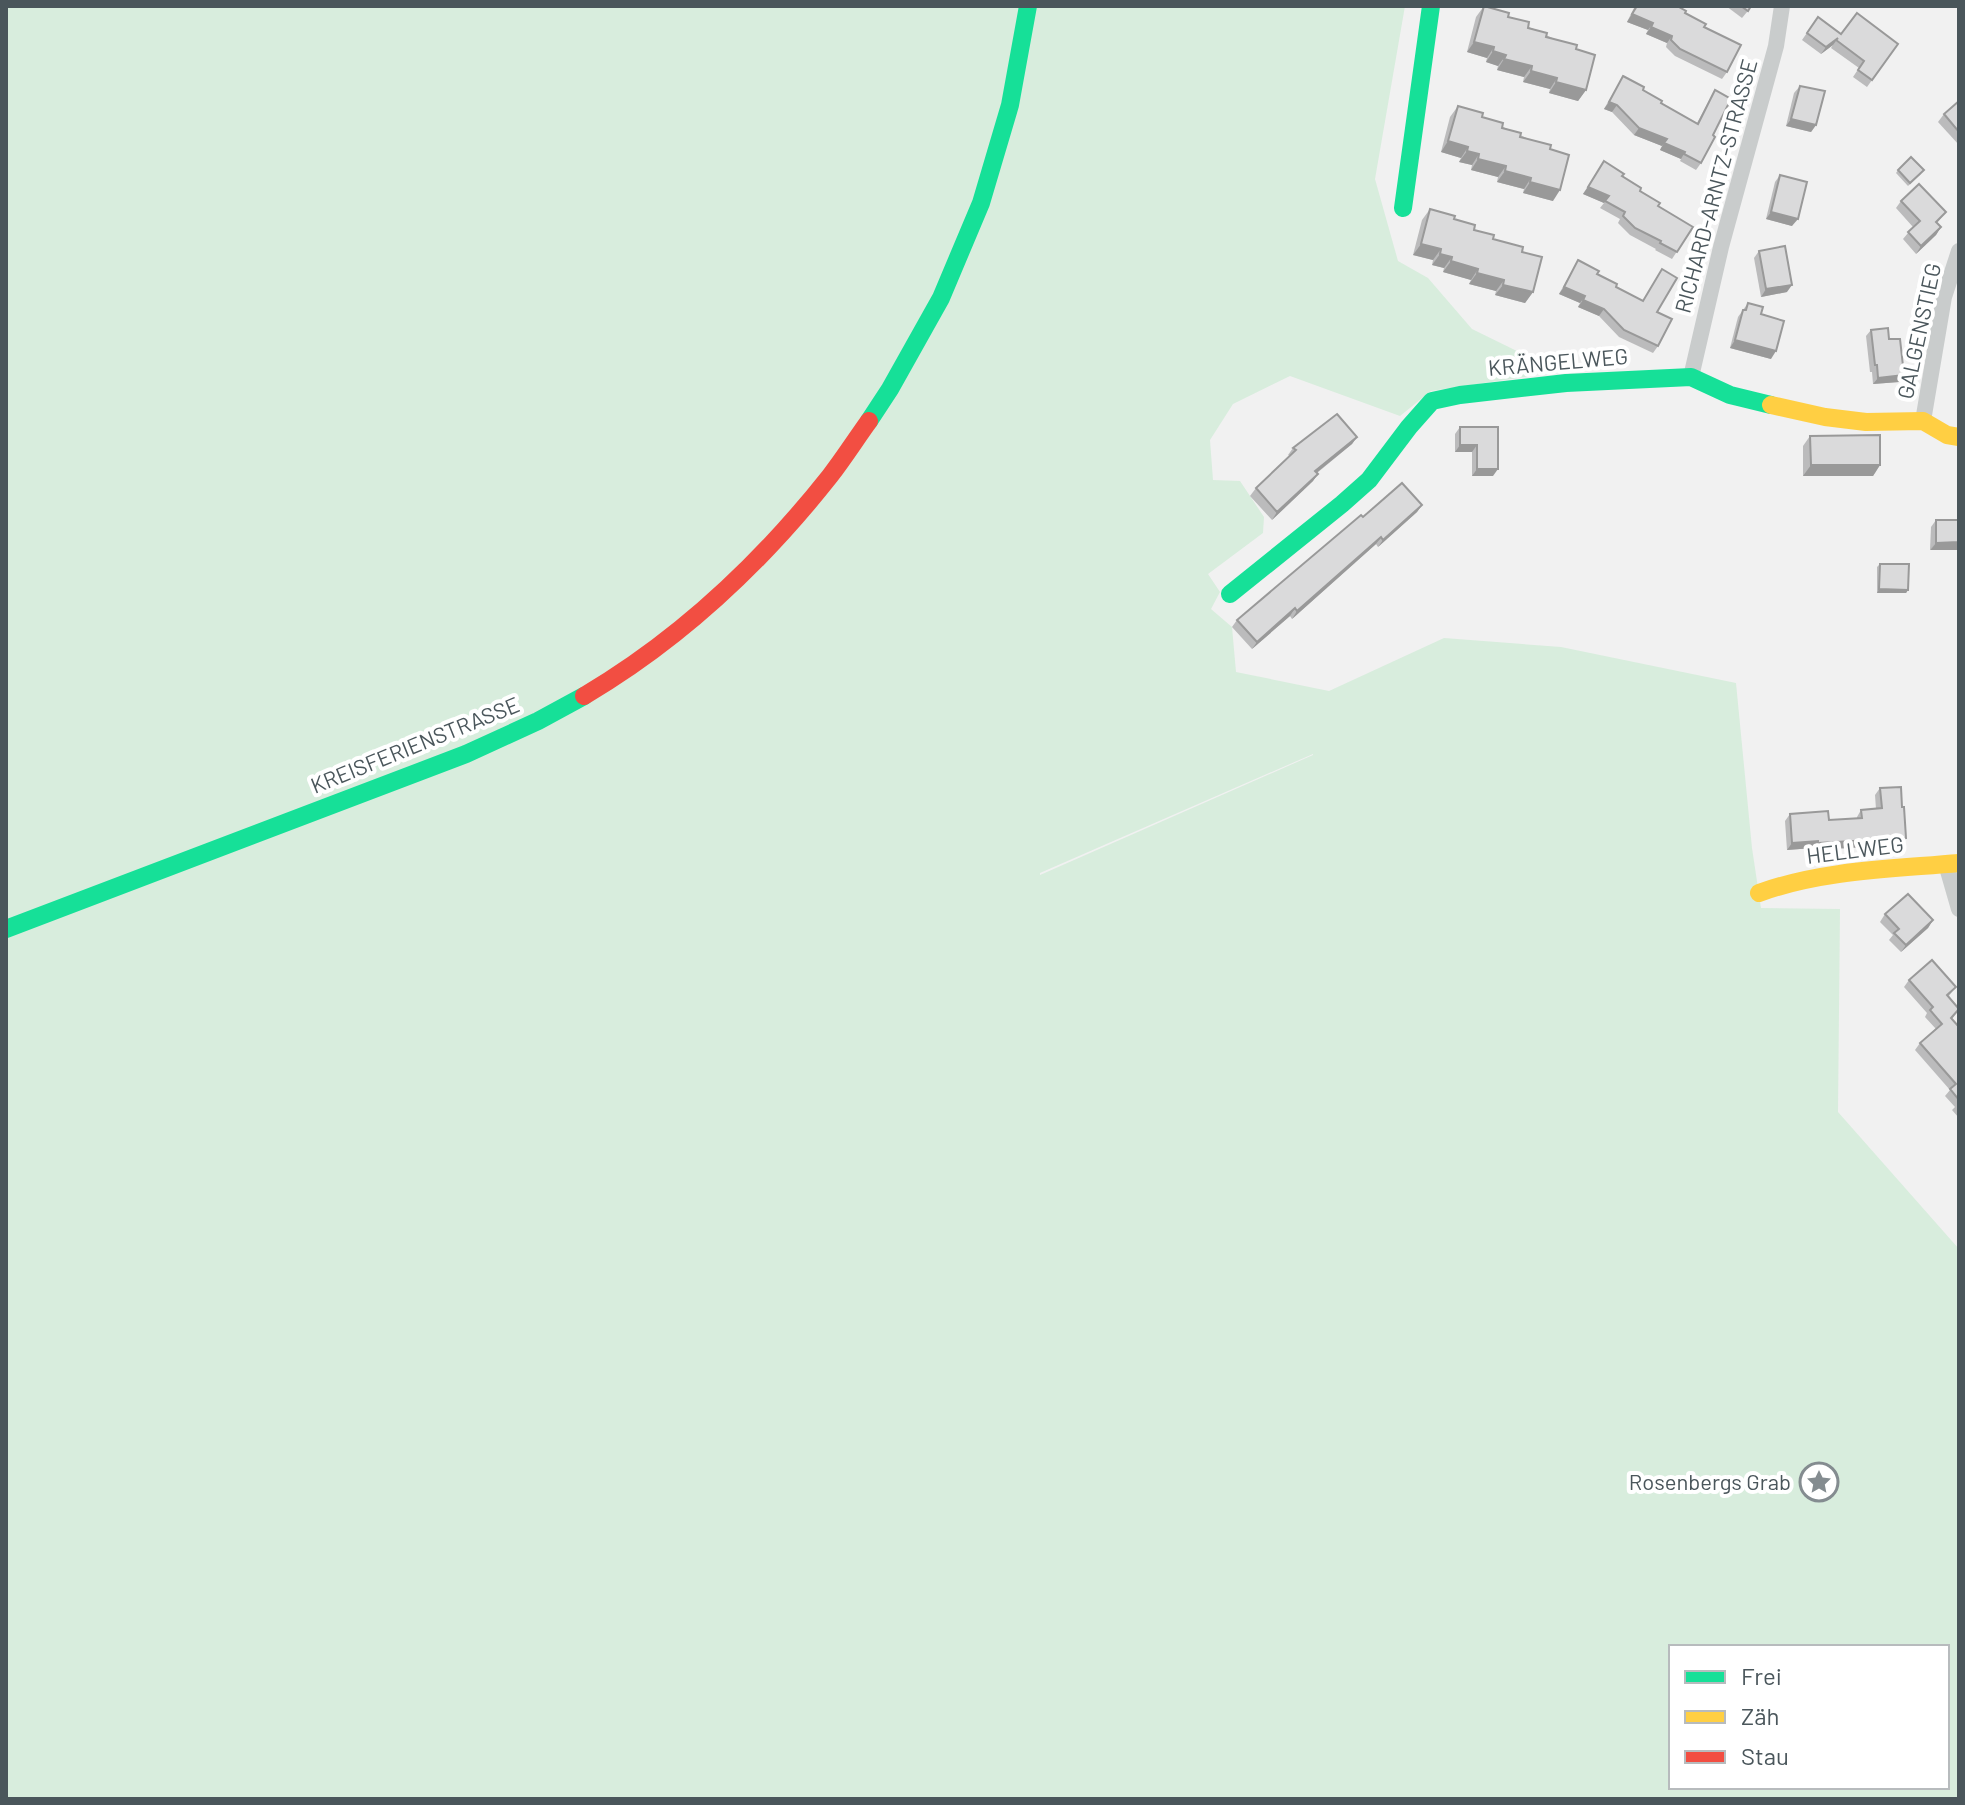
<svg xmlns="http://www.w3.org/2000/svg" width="1965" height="1805" viewBox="0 0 1965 1805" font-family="Barlow,sans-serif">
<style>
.green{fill:#d8eddd;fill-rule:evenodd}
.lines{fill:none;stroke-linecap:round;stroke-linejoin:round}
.street{stroke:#c9cccc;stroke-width:16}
.fast{stroke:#16e098;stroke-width:18}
.slow{stroke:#ffcf43;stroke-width:18}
.jam{stroke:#f24e42;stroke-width:18}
.wall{fill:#bbbbbc}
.shaded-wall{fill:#999}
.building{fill:#dadadb;stroke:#999;stroke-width:2}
.labels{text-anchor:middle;stroke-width:8;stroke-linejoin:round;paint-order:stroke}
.street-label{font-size:22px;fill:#4a565b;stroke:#fff}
.poi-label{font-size:22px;fill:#4a565b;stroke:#fff;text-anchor:end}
</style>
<rect width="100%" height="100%" fill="#f1f1f1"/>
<path class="green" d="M 6,6 L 1405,6 L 1375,179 L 1398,261 L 1428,278 L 1472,329 L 1523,354 L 1531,376 L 1431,391 L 1400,416 L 1290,376 L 1233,404 L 1210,440 L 1213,480 L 1240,481 L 1264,517 L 1263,533 L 1208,574 L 1220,592 L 1211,609 L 1232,627 L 1236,672 L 1329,691 L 1444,638 L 1561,647 L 1736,683 L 1752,848 L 1761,908 L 1840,909 L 1838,1112 L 1959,1249 L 1959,1799 L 6,1799 ZM 1313,754 L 1313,755 L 1040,875 L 1040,873 ZM 1671,1647 L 1947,1647 L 1947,1787 L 1671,1787 Z"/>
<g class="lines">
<g class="street">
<polyline points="1691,377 1721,247 1776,46 1782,6"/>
<polyline points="1923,421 1944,297 1959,251"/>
<polyline points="1946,864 1959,909"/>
</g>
<g class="fast">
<polyline points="1403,208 1431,6"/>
<polyline points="869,421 890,389 941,298 981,203 1010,105 1028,6"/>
<polyline points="1230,594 1342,504 1369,480 1409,427 1432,401 1460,395 1566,383 1691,377 1730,395 1771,405"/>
<polyline points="6,929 466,754 538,721 584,696"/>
</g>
<g class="slow">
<polyline points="1771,405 1825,417 1866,422 1923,421 1947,435 1959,437"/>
<path d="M 1759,893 C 1822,870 1893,869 1959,863"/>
</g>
<path class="jam" d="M 584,696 C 679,640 762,562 830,476 C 844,458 856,439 869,421"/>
</g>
<g class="wall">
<polygon points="1484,6 1576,49 1586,90 1578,101 1549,93 1550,89 1523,82 1524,77 1497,70 1498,66 1486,62 1487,58 1467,52 1476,17"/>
<polygon points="1635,6 1677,6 1685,13 1704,27 1727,72 1722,79 1675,56 1666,47 1667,43 1646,34 1648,30 1627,22"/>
<polygon points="1726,6 1752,6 1742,18"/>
<polygon points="1818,17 1841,34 1898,44 1867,87 1853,77 1859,68 1831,48 1833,45 1821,54 1802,40"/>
<polygon points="1623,76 1661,103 1697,123 1715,90 1713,135 1701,163 1696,170 1680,161 1681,159 1660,150 1662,146 1634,135 1612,112 1604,109"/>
<polygon points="1800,86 1816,125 1811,132 1786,126 1794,93"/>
<polygon points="1959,101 1959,145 1938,122 1944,114"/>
<polygon points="1458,106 1550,149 1553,201 1523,193 1524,189 1497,182 1498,177 1471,170 1472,165 1459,162 1461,158 1441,152 1450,117"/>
<polygon points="1604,161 1658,206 1693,227 1672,259 1655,250 1656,249 1630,235 1618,223 1620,219 1600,208 1604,203 1583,194"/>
<polygon points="1898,170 1921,174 1908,186 1896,173"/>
<polygon points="1780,175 1792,226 1766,219 1775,182"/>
<polygon points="1901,201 1946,212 1937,223 1941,227 1936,235 1916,254 1903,239 1913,227 1896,208"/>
<polygon points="1430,209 1522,252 1533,292 1525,303 1495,295 1496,291 1469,284 1471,280 1443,272 1444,268 1432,265 1433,260 1413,255 1422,220"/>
<polygon points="1759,251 1787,292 1761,297 1754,258"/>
<polygon points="1578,260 1616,287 1657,312 1658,346 1653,353 1619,337 1599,316 1578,307 1580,303 1559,294"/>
<polygon points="1748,303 1771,359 1730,348 1738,317"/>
<polygon points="1871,330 1889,339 1899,382 1873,384 1872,372 1870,372 1866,336"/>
<polygon points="1460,427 1498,427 1493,476 1472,476 1472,452 1455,452 1455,434"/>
<polygon points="1810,436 1880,465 1873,476 1803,476 1803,446"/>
<polygon points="1357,437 1352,444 1317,473 1313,481 1272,520 1250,496 1256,488 1290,456 1288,455 1293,448"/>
<polygon points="1422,505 1417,512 1378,547 1376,544 1292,619 1290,616 1252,649 1232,627 1237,620 1363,517"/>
<polygon points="1936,520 1959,520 1930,550 1931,527"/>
<polygon points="1880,564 1908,590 1906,593 1877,593 1877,567"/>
<polygon points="1880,788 1901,845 1813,850 1813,848 1787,850 1785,821 1790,814 1829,820 1857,819 1857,817 1861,810 1876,809 1875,795"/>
<polygon points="1885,914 1933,920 1928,928 1901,952 1889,940 1893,935 1880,922"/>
<polygon points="1909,980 1956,987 1948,997 1959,1010 1952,1019 1959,1027 1959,1118 1952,1110 1955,1107 1945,1096 1950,1090 1915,1050 1920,1043 1936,1029 1925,1017 1927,1013 1904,987"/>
</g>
<g class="shaded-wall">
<polygon points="1632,14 1653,23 1648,30 1627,22"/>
<polygon points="1651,27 1672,36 1667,43 1646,34"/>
<polygon points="1838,38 1833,45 1821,54 1826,47"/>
<polygon points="1474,42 1494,47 1487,58 1467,52"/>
<polygon points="1493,51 1506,55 1498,66 1486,62"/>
<polygon points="1504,59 1532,66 1524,77 1497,70"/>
<polygon points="1531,71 1557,78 1550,89 1523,82"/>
<polygon points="1556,82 1586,90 1578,101 1549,93"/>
<polygon points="1609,102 1617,105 1612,112 1604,109"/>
<polygon points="1791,119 1816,125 1811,132 1786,126"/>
<polygon points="1639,128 1667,139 1662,146 1634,135"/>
<polygon points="1448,141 1468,147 1461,158 1441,152"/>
<polygon points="1664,143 1685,152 1681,159 1660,150"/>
<polygon points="1467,151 1479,154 1472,165 1459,162"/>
<polygon points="1478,159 1506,166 1498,177 1471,170"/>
<polygon points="1505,171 1531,178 1524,189 1497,182"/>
<polygon points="1530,182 1560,190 1553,201 1523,193"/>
<polygon points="1588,187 1609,196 1604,203 1583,194"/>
<polygon points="1771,212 1798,219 1792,226 1766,219"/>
<polygon points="1941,227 1936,235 1916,254 1921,246"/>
<polygon points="1421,244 1441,249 1433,260 1413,255"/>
<polygon points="1440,254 1452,257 1444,268 1432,265"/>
<polygon points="1451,261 1478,269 1471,280 1443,272"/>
<polygon points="1477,273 1504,280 1496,291 1469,284"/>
<polygon points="1503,285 1533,292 1525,303 1495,295"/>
<polygon points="1792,285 1787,292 1761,297 1766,289"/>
<polygon points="1564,287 1585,296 1580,303 1559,294"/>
<polygon points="1583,300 1604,309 1599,316 1578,307"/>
<polygon points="1735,340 1776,351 1771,359 1730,348"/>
<polygon points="1904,375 1899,382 1873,384 1878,378"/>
<polygon points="1357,437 1352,444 1310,478 1315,471"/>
<polygon points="1460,445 1477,445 1472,452 1455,452"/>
<polygon points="1811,465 1880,465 1873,476 1803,476"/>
<polygon points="1477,469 1498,469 1493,476 1472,476"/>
<polygon points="1318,474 1313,481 1272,520 1277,512"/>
<polygon points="1422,505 1417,512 1378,547 1383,540"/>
<polygon points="1381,537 1376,544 1292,619 1297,611"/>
<polygon points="1959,542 1959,550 1930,550 1936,543"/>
<polygon points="1879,589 1908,590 1906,593 1877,593"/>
<polygon points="1295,608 1290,616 1252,649 1257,642"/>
<polygon points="1906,838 1901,845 1813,850 1818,843"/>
<polygon points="1818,841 1813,848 1787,850 1792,843"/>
<polygon points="1933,920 1928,928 1901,952 1906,945"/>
</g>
<g class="building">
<polygon points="1484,6 1509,13 1508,17 1529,22 1528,28 1547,33 1546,37 1577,45 1576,49 1595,55 1586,90 1556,82 1557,78 1531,71 1532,66 1504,59 1506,55 1493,51 1494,47 1474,42"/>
<polygon points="1637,6 1677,6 1686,11 1685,13 1706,24 1704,27 1741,45 1727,72 1680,49 1671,40 1672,36 1651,27 1653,23 1632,14"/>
<polygon points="1741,6 1751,6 1748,11"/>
<polygon points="1857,13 1898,44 1872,80 1858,70 1864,61 1836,40 1838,38 1826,47 1807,33 1818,17 1841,34"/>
<polygon points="1623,76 1644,87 1643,90 1662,101 1661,103 1698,124 1715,90 1731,99 1713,135 1715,137 1701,163 1684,154 1685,152 1664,143 1667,139 1639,128 1617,105 1609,102"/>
<polygon points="1800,86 1825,91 1816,125 1791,119"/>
<polygon points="1959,101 1959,132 1944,114"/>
<polygon points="1458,106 1483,113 1482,117 1503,123 1502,128 1521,133 1520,137 1551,145 1550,149 1569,155 1560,190 1530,182 1531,178 1505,171 1506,166 1478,159 1479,154 1467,151 1468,147 1448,141"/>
<polygon points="1911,157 1924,170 1910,183 1898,170"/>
<polygon points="1604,161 1624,174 1622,176 1641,188 1640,191 1660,203 1658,206 1693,227 1677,252 1660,243 1661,241 1635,228 1623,216 1625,212 1605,201 1609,196 1588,187"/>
<polygon points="1780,175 1807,182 1798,219 1771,212"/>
<polygon points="1919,184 1946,212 1936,222 1941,227 1921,246 1908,232 1920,221 1901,201"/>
<polygon points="1430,209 1455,216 1454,219 1475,225 1474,230 1494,235 1493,239 1523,247 1522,252 1542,257 1533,292 1503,285 1504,280 1477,273 1478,269 1451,261 1452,257 1440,254 1441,249 1421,244"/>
<polygon points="1785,246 1792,285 1766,289 1759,251"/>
<polygon points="1578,260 1599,271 1597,274 1617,284 1616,287 1643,301 1662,269 1677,278 1657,312 1672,319 1658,346 1624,330 1604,309 1583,300 1585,296 1564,287"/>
<polygon points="1748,303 1763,307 1761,314 1784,321 1776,351 1735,340 1743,310 1746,310"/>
<polygon points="1888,328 1889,339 1900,339 1904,375 1878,378 1877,365 1875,365 1871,330"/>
<polygon points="1337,414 1357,437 1315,471 1318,474 1277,512 1256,488 1296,450 1293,448"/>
<polygon points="1460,427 1498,427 1498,469 1477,469 1477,445 1460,445"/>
<polygon points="1880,435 1880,465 1811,465 1810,436"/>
<polygon points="1402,483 1422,505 1383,540 1381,537 1297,611 1295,608 1257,642 1237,620 1361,515 1363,517"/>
<polygon points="1936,520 1959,520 1959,542 1936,543"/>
<polygon points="1880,564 1909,564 1908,590 1879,589"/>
<polygon points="1901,787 1902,807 1904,807 1906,838 1818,843 1818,841 1792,843 1790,814 1828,811 1829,820 1862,818 1861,810 1882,808 1880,788"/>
<polygon points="1908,894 1933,920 1906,945 1894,933 1899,929 1885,914"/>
<polygon points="1932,960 1956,987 1947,995 1959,1009 1951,1018 1959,1027 1959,1100 1950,1089 1956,1084 1920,1043 1942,1024 1930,1010 1933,1007 1909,980"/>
</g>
<defs>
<g id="sight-ring" transform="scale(2)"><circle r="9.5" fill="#fff" stroke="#848c90" stroke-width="1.5"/><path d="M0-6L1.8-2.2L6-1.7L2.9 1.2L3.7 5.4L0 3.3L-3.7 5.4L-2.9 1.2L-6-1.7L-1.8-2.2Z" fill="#848c90"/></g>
</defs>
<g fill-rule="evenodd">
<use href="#sight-ring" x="1819" y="1482"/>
</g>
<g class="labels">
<g class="street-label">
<text transform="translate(1716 186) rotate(-75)" y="8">RICHARD-ARNTZ-STRASSE</text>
<text transform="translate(1919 331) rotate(-78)" y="8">GALGENSTIEG</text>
<text transform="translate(1558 362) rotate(-5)" y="8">KRÄNGELWEG</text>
<text transform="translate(415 745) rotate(-22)" y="8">KREISFERIENSTRASSE</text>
<text transform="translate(1855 850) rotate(-7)" y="8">HELLWEG</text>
</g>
<g class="poi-label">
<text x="1791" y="1490">Rosenbergs Grab</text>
</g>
</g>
<rect width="1965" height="1805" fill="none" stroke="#4a565b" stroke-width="16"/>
<rect x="1669" y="1645" width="280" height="144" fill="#ffffff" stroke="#b7bbbd" stroke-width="2"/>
<rect x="1685" y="1671" width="40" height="12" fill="#16e098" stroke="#b7bbbd" stroke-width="2"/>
<text x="1741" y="1685" font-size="24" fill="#4a565b">Frei</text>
<rect x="1685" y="1711" width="40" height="12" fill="#ffcf43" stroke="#b7bbbd" stroke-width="2"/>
<text x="1741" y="1725" font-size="24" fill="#4a565b">Zäh</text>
<rect x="1685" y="1751" width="40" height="12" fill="#f24e42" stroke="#b7bbbd" stroke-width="2"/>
<text x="1741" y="1765" font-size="24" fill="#4a565b">Stau</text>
</svg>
